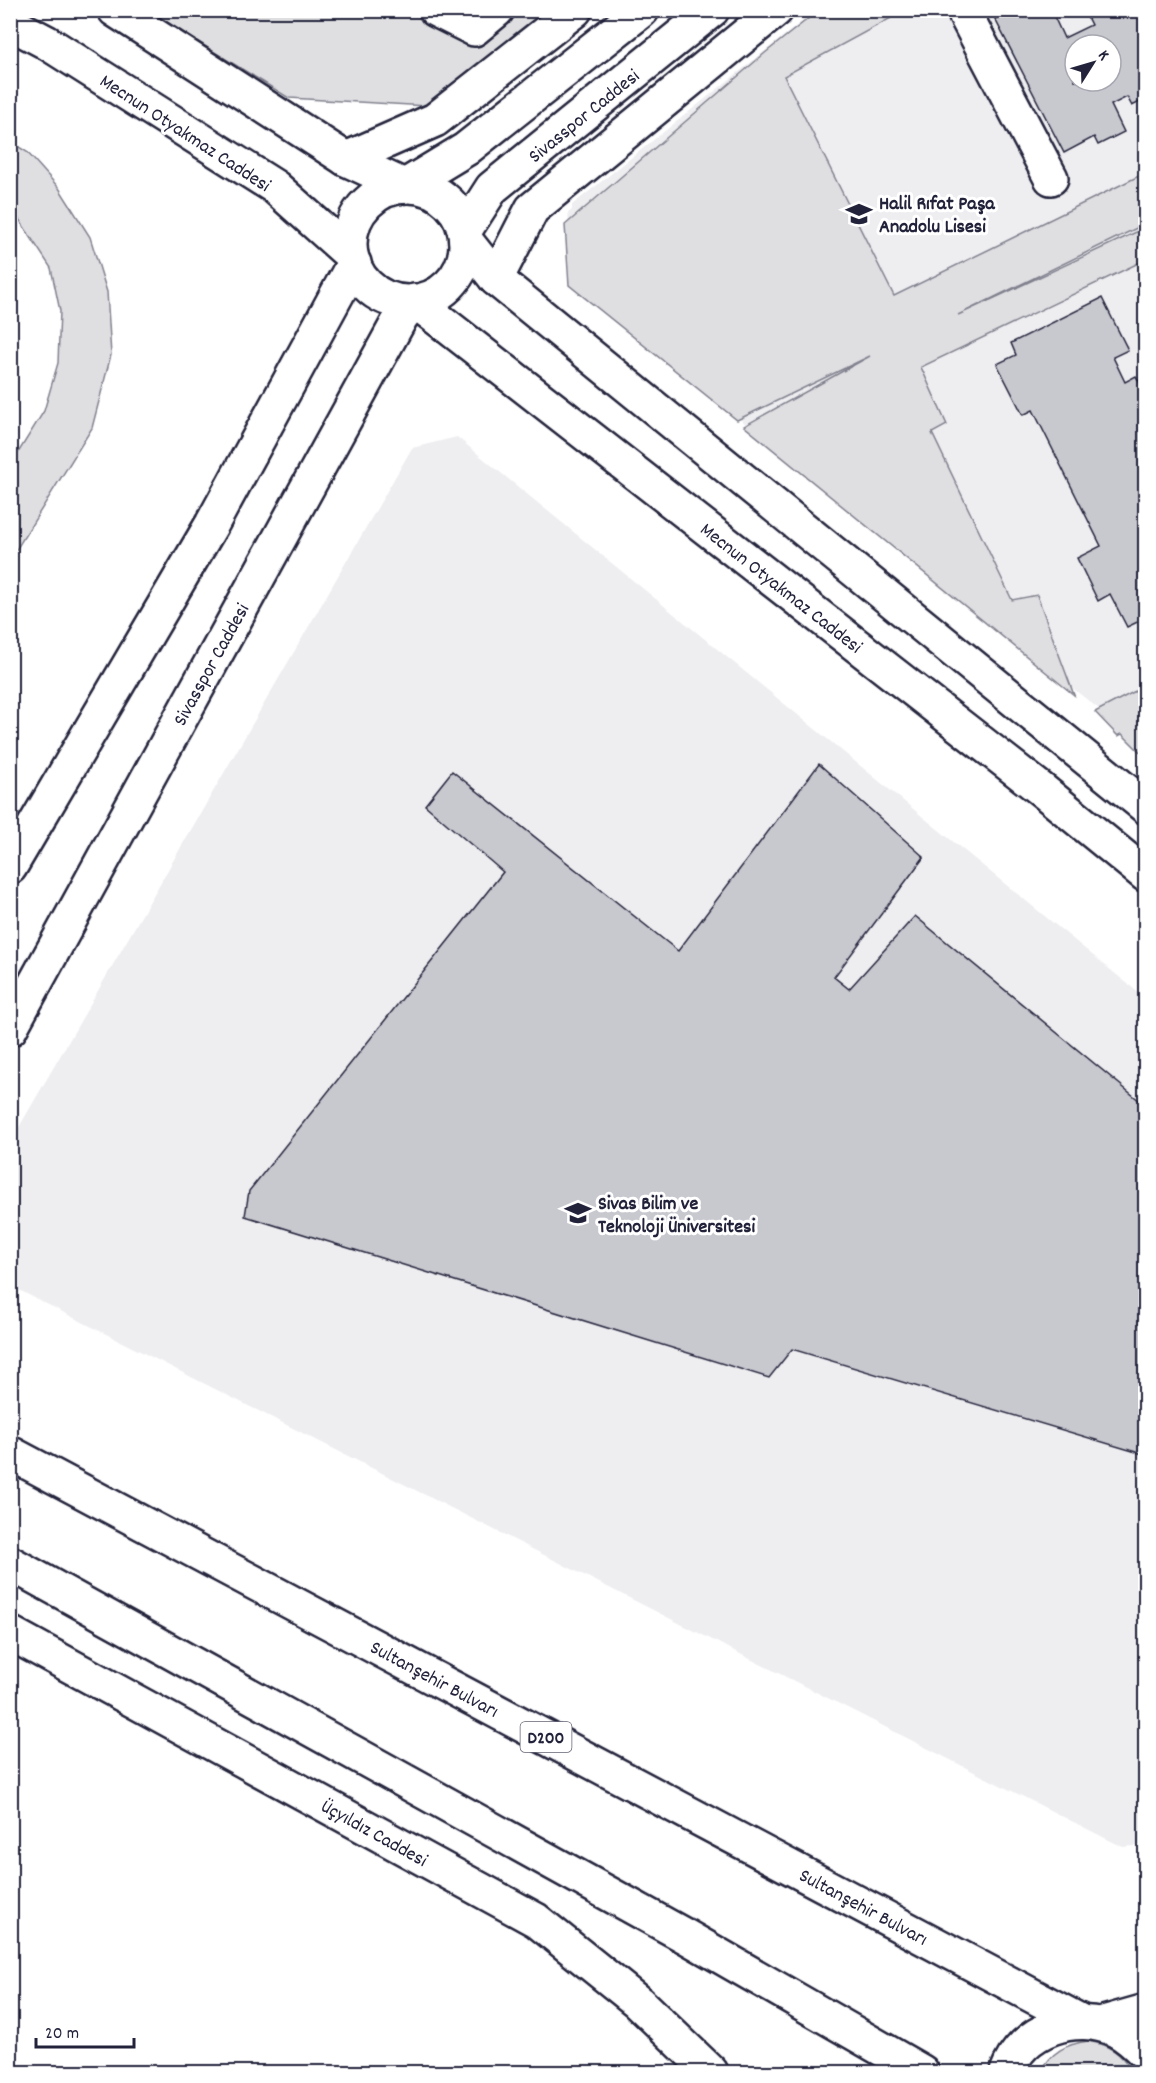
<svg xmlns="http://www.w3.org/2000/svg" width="1156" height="2083" viewBox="0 0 1156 2083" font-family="Dekko,sans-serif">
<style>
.built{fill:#eeeef1;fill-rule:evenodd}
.green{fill:#dfdfe2;stroke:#80808e;stroke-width:1.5}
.building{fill:#c8c8cf;stroke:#22223b;stroke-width:1.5;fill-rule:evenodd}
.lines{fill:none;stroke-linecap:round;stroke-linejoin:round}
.minor-casing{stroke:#22223b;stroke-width:38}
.highway-casing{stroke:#22223b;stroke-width:38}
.minor{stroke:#fff;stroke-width:33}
.highway{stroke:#fff;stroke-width:33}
.labels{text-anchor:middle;stroke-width:6;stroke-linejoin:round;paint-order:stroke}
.shield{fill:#fff;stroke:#646476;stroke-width:1.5}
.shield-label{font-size:18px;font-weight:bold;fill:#22223b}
.street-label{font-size:20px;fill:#22223b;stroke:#fff}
.poi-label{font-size:20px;font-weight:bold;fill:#22223b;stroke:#fff;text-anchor:start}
</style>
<rect width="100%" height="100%" fill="#fff"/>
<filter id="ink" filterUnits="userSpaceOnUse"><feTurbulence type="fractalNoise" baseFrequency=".0167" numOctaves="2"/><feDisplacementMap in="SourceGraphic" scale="12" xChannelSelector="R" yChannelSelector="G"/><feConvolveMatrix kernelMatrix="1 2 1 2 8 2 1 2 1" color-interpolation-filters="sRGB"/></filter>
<g filter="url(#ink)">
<g class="built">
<path d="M 815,11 L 1145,11 L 1145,745 L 895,549 L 574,280 L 568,213 L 572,210 L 572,205 ZM 1075,45 L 1111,45 L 1111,81 L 1075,81 Z"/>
<polygon points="457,437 1145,998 1145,1845 1123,1847 11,1286 11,1141 412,448"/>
</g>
<g class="green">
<polygon points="819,10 904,11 784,76 894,296 1145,173 1145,224 958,315 1145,228 1145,260 921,367 947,425 932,433 1012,600 1037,595 1074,695 744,426 870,356 737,420 569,285 565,225 765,53"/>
<polygon points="148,11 567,11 445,107 289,98"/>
<polygon points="11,142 27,152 59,188 90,237 107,292 111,355 92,428 11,558 11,464 44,411 58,363 60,311 51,268 11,207"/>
<polygon points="1145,686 1145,757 1122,734 1118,736 1095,712"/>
<path d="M 1088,2041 C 1109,2045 1122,2053 1132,2072 L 1041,2072 C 1051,2052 1066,2044 1088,2041 Z"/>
</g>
<g class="building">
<path d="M 1012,10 L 1051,10 L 1064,38 L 1091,25 L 1086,15 L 1094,10 L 1146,10 L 1146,99 L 1132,106 L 1127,97 L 1111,105 L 1124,132 L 1098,145 L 1094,137 L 1064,153 L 995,19 ZM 1075,45 L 1111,45 L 1111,81 L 1075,81 Z"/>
<polygon points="1102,298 1128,350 1113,357 1125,382 1136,376 1146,395 1146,618 1127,627 1110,594 1098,601 1077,558 1101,546 1033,410 1023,415 997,364 1016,355 1011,343"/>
<polygon points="819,764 924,857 834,977 849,989 915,916 1146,1106 1146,1455 792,1349 769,1378 245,1216 249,1191 503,872 425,805 452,771 678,951"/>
</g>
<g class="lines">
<g class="minor-casing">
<g id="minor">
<polyline points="115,10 346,159 404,186"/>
<polyline points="436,10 474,29 497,10"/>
<polyline points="965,10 966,16 1051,178"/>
<polyline points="10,23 46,42 275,187 351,255"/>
<polyline points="346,159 435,120 575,10"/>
<polyline points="405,186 466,149 642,10"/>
<circle cx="408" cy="244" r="58"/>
<polyline points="465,230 492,188 712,10"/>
<polyline points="466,241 496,279 1146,807"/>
<polyline points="496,279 532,209 776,10"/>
<polyline points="415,301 1042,790 1146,875"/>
<polyline points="10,867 212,524 354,263"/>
<polyline points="10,1029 401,317 413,302"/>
<polyline points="10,1633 536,1920 638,2002 711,2072"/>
<polyline points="1100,2024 1146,2011"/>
</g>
</g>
<g class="highway-casing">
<g id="highway">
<polyline points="10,1453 1082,2022"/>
<polyline points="10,1563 687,1937 922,2072"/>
<path d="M 1007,2072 C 1022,2029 1076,2011 1116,2030 C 1128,2036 1137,2045 1146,2054"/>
</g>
</g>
<use href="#minor" class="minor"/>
<use href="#highway" class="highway"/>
</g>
</g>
<defs>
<g id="school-bare" transform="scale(2.07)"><path d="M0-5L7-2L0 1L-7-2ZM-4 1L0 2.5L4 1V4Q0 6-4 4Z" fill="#22223b" stroke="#fff" stroke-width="2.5" paint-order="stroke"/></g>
<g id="university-bare" transform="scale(2.07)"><path d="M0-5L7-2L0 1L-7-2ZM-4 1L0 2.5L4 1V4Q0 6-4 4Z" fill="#22223b" stroke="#fff" stroke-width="2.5" paint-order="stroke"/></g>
</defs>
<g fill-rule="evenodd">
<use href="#school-bare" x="859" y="214"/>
<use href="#university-bare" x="578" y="1213"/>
</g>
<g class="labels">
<rect class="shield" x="520.5" y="1722" width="51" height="30" rx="4.5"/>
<g class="shield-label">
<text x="546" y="1743">D200</text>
</g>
<g class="street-label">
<text transform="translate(583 115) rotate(-39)" y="7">Sivasspor Caddesi</text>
<text transform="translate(186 132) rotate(33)" y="7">Mecnun Otyakmaz Caddesi</text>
<text transform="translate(782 587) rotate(38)" y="7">Mecnun Otyakmaz Caddesi</text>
<text transform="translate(210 664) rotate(-61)" y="7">Sivasspor Caddesi</text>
<text transform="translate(435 1678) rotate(28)" y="7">Sultanşehir Bulvarı</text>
<text transform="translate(375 1832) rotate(29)" y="7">Üçyıldız Caddesi</text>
<text transform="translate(864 1906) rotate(28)" y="7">Sultanşehir Bulvarı</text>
</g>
<g class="poi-label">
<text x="879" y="209">Halil Rıfat Paşa<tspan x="879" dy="23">Anadolu Lisesi</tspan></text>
<text x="598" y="1209">Sivas Bilim ve<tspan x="598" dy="23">Teknoloji Üniversitesi</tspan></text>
</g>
</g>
<rect width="1156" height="2083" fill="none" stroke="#fff" stroke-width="36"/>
<rect x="18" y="18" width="1120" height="2047" fill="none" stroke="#22223b" stroke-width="2" filter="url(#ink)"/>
<g transform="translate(1093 63) rotate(53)"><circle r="28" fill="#ffffff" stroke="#a7a7b1" stroke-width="1.5"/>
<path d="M0-4.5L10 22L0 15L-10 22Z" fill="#22223b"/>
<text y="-9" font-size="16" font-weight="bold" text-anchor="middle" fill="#22223b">K</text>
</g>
<path d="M36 2038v9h98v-9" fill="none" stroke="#22223b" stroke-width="3"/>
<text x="45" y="2038" font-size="18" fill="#22223b" stroke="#ffffff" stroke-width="4.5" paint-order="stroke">20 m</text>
</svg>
